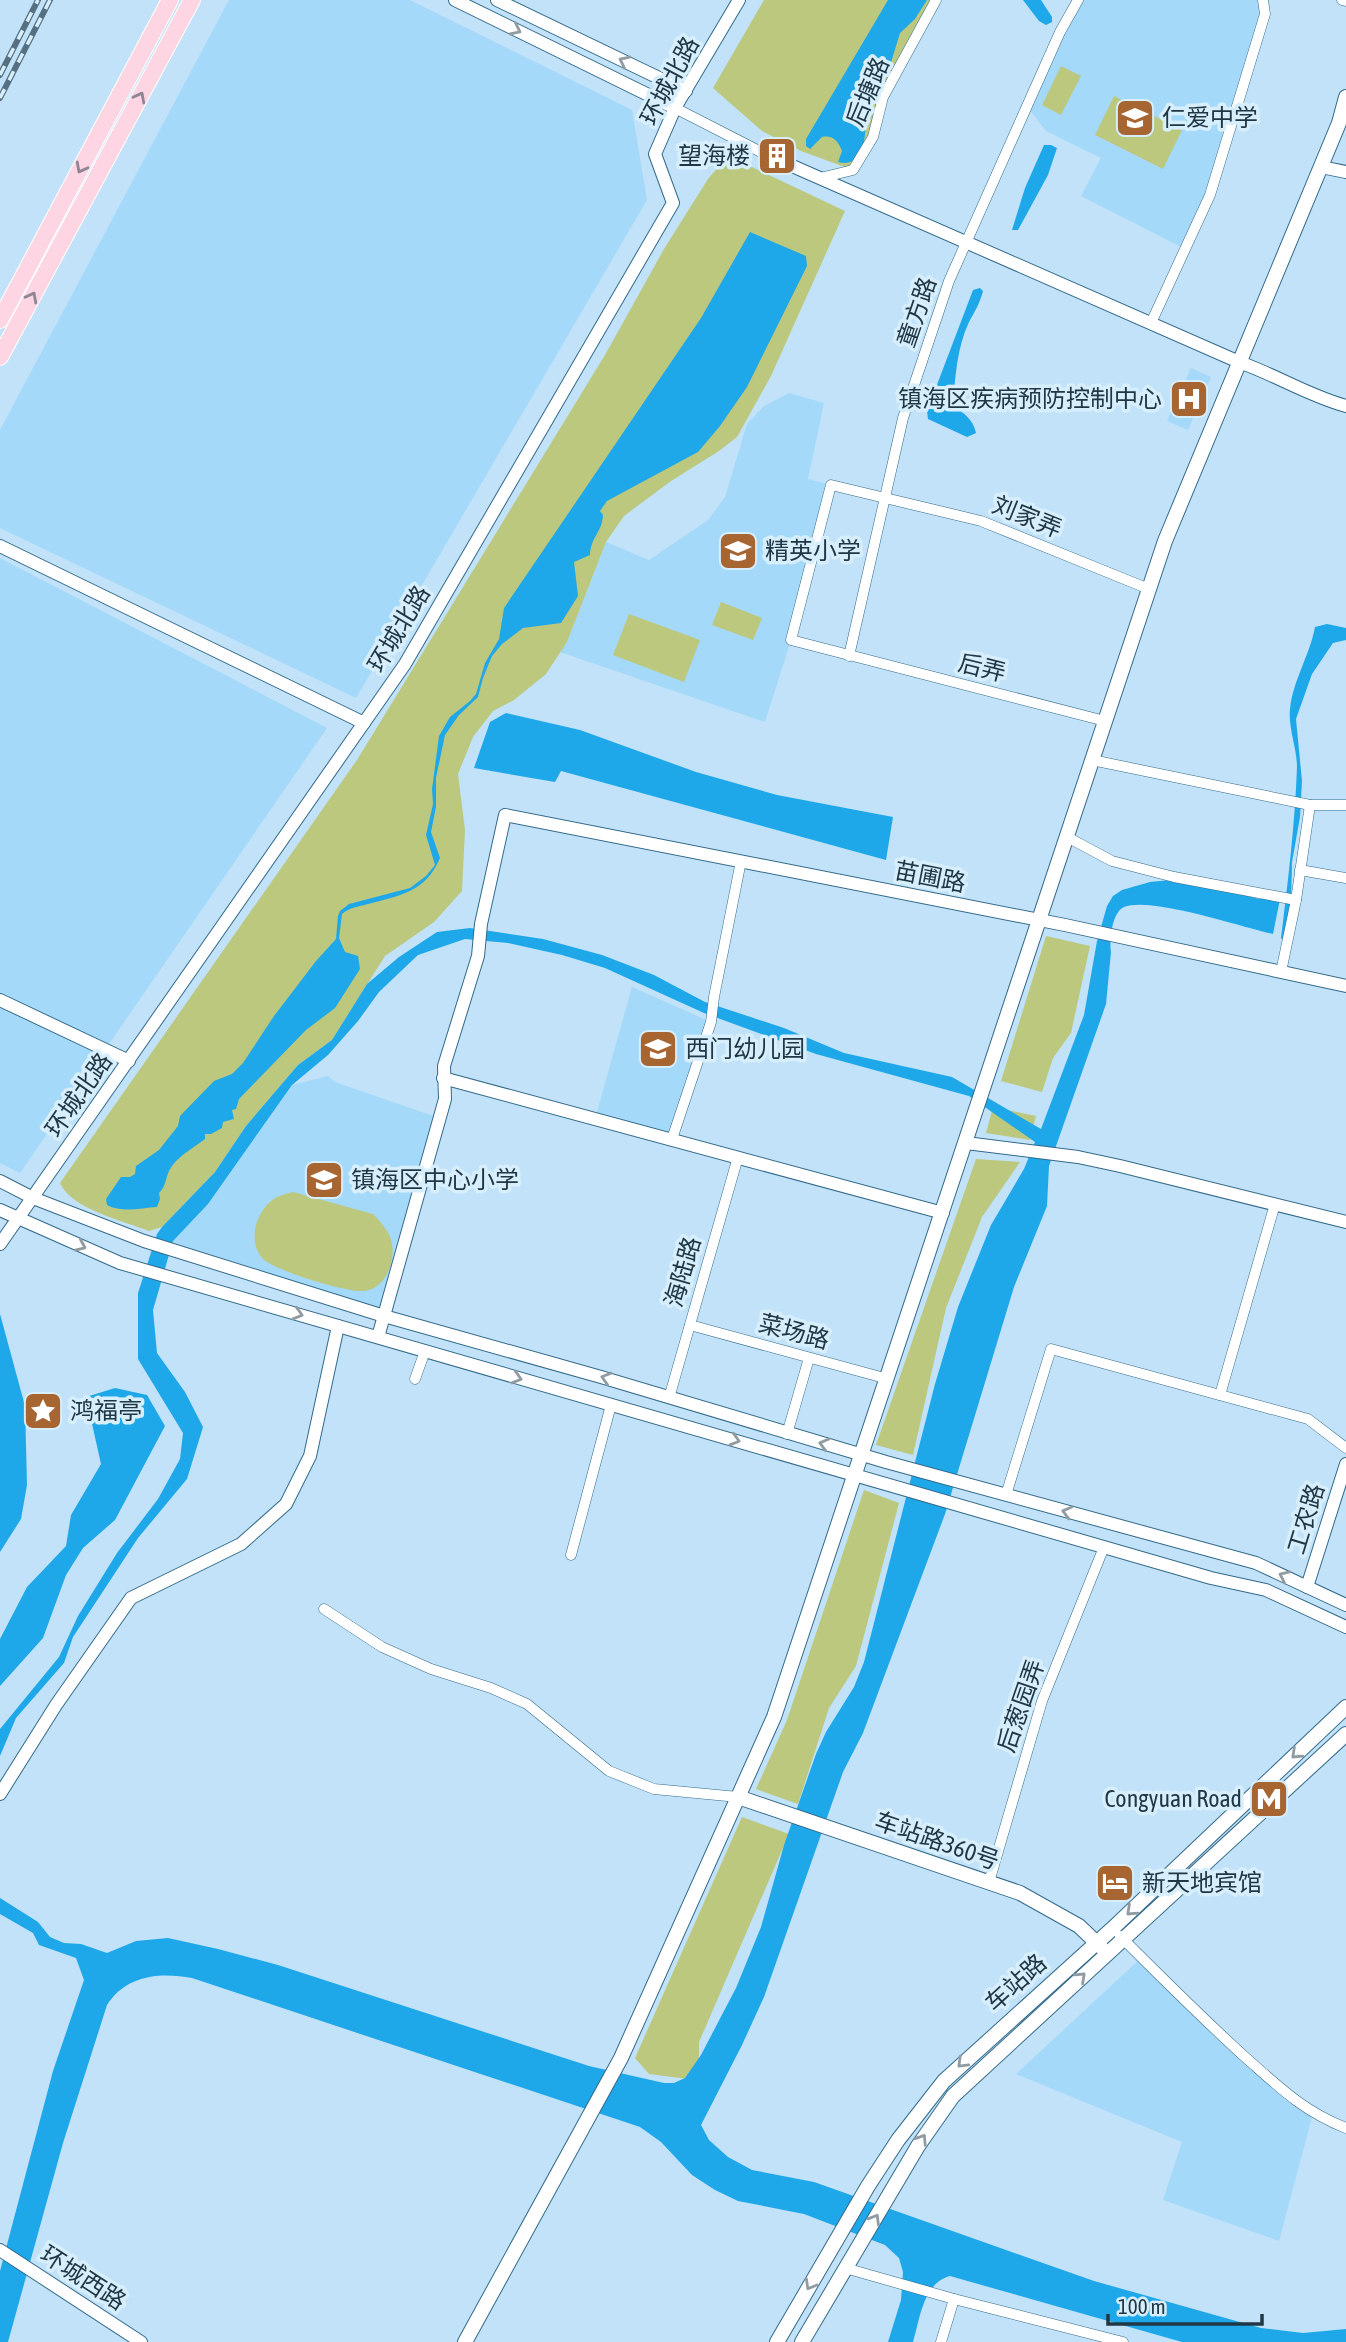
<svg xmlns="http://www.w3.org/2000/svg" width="1346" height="2342" viewBox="0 0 1346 2342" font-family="'Asap Condensed','Noto Sans SC',sans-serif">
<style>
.built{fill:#a5d9f9}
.green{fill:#bcc87e}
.water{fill:#1ea8e9}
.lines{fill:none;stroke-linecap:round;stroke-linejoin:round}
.minor-tunnel{stroke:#a1c0d4;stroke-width:10;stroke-dasharray:10 5;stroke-linecap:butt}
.minor-casing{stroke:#336a8a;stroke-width:11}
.tertiary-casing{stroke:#336a8a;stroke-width:14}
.secondary-casing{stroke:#336a8a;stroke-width:16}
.primary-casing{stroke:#fff;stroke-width:18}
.minor{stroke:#fff;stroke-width:10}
.tertiary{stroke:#fff;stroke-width:12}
.secondary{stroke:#fff;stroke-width:14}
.primary{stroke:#fdd5e3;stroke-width:16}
.rail-casing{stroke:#567081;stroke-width:6}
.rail{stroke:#d7eefc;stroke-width:3.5;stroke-dasharray:10;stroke-linecap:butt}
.oneway{stroke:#909ba2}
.oneway2{stroke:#8e8694}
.labels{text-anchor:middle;stroke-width:7;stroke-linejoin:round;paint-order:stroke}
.street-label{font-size:24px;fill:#203745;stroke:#d7eefc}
.poi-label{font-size:24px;fill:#203745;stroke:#d7eefc;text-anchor:start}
</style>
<rect width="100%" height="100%" fill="#c1e2f8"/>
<g class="built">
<polygon points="229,0 410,0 632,110 647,200 356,698 0,528 0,430"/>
<polygon points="1079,0 1263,0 1265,14 1210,195 1185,249 1081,196 1101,158 1046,131 1026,105"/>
<polygon points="1191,368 1211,377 1188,430 1167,421"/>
<polygon points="789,393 824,403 808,479 831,485 791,640 765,722 560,652 567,642 606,542 649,560 708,520 725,497 747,424 764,406"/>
<polygon points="0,558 327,728 20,1173 0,1163"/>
<polygon points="632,987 711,1022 672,1139 595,1119"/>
<polygon points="328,1076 335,1082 439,1118 384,1316 172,1250 173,1241 208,1204 292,1085"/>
<polygon points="1141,1958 1313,2113 1279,2241 1163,2200 1182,2142 1016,2074"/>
</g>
<g class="green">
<polygon points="764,0 936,0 883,97 873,137 853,170 801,151 762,131 713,88"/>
<polygon points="1061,66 1081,76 1061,115 1042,105"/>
<polygon points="1114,96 1182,130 1163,169 1095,135"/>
<path d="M 725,159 L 735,159 L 845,211 L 771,376 L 737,437 L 719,451 L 671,481 L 624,516 L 606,542 L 567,642 L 546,674 L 514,700 L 493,711 L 473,737 L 458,774 L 465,830 L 462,891 L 434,922 L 385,956 L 332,1040 L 298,1065 L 246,1126 L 215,1172 L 162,1227 L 149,1231 C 124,1221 71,1209 60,1183 L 357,760 L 605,355 L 664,249 L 708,179 Z"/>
<polygon points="721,602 762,618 753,640 712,625"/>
<polygon points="629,614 700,640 684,682 613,655"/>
<polygon points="1046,936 1090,946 1071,1033 1053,1058 1042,1092 1001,1081"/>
<polygon points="993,1107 1036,1116 1030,1140 986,1133"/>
<polygon points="976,1159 1020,1162 982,1217 946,1308 913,1455 876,1445"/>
<path d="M 293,1192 L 373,1214 C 390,1232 397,1242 390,1267 C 386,1279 377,1290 364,1291 C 348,1293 272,1270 262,1258 C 246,1239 258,1207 277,1197 C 282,1195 288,1193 293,1192 Z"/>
<polygon points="864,1490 899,1503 856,1666 829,1708 798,1804 756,1789 787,1720"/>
<polygon points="742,1817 789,1834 699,2042 699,2065 688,2079 649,2074 635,2058"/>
</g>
<g class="water">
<path d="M 888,0 L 927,0 L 915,19 L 900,33 L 889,69 L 879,89 L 864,107 C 867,125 868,170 838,162 L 842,151 C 838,141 833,135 822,137 L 810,149 L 806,146 L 806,139 Z"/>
<polygon points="1023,0 1041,0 1052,17 1052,22 1046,25 1039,21"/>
<polygon points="1044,145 1051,145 1057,148 1048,175 1018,230 1012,230 1025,188"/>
<path d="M 750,232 L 806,256 L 807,266 L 747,387 L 720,426 L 698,452 L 607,501 L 600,511 L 603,515 C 602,533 591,536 590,555 L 574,562 L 578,596 L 561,623 L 523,628 L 502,644 L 492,656 L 483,678 L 478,697 L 459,715 L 445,735 L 436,778 L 436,807 L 431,832 L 440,858 C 425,893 400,895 368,904 C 358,907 350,907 342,914 L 339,938 L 345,952 L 358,956 L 360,969 L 335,1008 L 306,1030 L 239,1099 L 236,1109 L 232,1110 L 234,1119 L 223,1122 L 222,1128 L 211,1134 L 205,1134 L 205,1139 C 193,1148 175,1158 169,1171 C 165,1180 166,1186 159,1193 L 160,1199 L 157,1207 C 141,1208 122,1213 107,1205 L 106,1199 L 121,1177 L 130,1177 L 135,1174 L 136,1166 L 159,1150 L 178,1126 L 180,1116 L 214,1081 L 232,1074 L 243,1063 L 274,1016 L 316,961 L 336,939 L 338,916 L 340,911 L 349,904 L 410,888 L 426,876 L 435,865 L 426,835 L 433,804 L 432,789 L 439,736 L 450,717 L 470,701 L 476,694 L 485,663 L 499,639 L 504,608 L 701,318 Z"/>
<path d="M 980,288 L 983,291 C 980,303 975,311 969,322 C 957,347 955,378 953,406 C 964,413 973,419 976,433 L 967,437 L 928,419 L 927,411 L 973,290 Z"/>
<path d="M 1327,624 L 1346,628 L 1346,640 L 1333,643 L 1312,674 L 1296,719 L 1302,781 L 1300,817 L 1292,862 L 1290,946 L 1281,938 C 1288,881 1295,824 1297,767 C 1297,748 1288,728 1290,709 C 1293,680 1310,655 1315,627 Z"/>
<polygon points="506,713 580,730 696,772 777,795 893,817 886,860 561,771 555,782 474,768 490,722"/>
<path d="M 1181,879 L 1259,899 L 1280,899 L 1273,934 C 1242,927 1150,896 1124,907 C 1112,912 1109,941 1111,952 L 1106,1004 L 1049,1166 L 1047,1206 L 1014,1287 L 945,1514 L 863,1733 L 843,1772 L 764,1997 L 742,2045 L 701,2125 L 709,2140 L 728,2157 L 752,2170 L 814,2182 L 1094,2281 L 1261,2328 L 1303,2333 L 1346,2329 L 1346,2342 L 1182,2342 L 950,2276 C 923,2283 920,2319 913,2342 L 888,2342 L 901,2300 L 903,2272 L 899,2258 L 885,2245 L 804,2214 L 738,2201 L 715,2190 L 692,2175 L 661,2142 L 640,2127 L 192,1978 C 160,1972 126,1975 107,2005 L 63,2143 L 8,2342 L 0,2342 L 0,2271 L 53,2071 L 84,1980 L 76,1958 L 39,1945 L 33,1933 L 0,1914 L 0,1898 L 38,1922 L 50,1937 L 64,1943 L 81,1944 L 107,1953 L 136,1941 L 168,1938 L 218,1949 L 278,1965 L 589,2066 L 664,2083 L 674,2083 L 685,2078 L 701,2055 L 736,1988 L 761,1927 L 784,1845 L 816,1754 L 826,1732 L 854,1687 L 864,1662 L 935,1384 L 958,1307 L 991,1225 L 1024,1169 L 1035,1142 L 969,1096 L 816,1054 L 704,1013 L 605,968 L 562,955 L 508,943 L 465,939 L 418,955 L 379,992 L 358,1021 L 328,1055 L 292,1085 L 208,1204 L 173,1241 L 153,1310 L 157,1353 L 185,1392 L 203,1427 L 187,1479 L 138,1538 L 73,1637 L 64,1663 L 16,1718 L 0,1756 L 0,1729 L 59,1657 L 78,1616 L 117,1553 L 158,1499 L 180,1459 L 183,1433 L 138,1359 L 138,1293 L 157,1234 L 162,1227 L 215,1172 L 246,1126 L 298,1065 L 332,1040 L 367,984 L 399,957 L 437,932 L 470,928 L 543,939 L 602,955 L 654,975 L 705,1002 L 784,1028 L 844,1053 L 952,1077 L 1041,1129 L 1084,1015 L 1097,941 L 1107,906 L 1113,896 L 1122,890 L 1150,882 Z"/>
<polygon points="0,1314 25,1406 27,1485 21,1519 0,1552"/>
<polygon points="115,1388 147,1395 165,1426 115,1520 83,1548 66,1575 43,1638 0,1686 0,1639 27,1587 66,1546 71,1515 101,1464 86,1397"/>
</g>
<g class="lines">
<polyline class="minor-tunnel" points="763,153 790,165"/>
<g class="minor-casing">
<g id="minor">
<polyline points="1342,0 1346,1"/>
<polyline points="675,108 763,153"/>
<polyline points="820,178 853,170 873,137 883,97 936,0"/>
<polyline points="1151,323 1210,195 1265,14 1263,0"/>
<polyline points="849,656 903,418 949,281 1060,32 1078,0"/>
<polyline points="1105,721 791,640 831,485 981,521 1149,589"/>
<polyline points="1092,760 1310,805 1346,805"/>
<polyline points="1067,837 1112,861 1174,877 1296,900"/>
<polyline points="1300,870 1346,878"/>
<polyline points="1281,972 1296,900 1310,805"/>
<polyline points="672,1139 711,1022 714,997 741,861"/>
<polyline points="690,1325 888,1379"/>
<polyline points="415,1379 425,1351"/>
<polyline points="1220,1395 1275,1204"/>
<polyline points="669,1398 738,1157"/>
<polyline points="787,1434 809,1358"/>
<polyline points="1006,1495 1051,1349 1308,1419 1346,1448"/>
<polyline points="571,1555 611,1405"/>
<polyline points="324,1609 382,1647 431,1669 491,1688 527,1704 609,1771 654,1789 738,1797"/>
<polyline points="989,1882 1042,1701 1104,1547"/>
<path d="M 1120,1936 C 1161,1977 1202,2018 1245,2057 C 1279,2087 1303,2111 1346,2128"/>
<polyline points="845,2268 954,2299 1123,2342"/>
<polyline points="941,2342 954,2299"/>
</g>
</g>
<g class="tertiary-casing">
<g id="tertiary">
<polyline points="455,0 675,108"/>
<polyline points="497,0 686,91"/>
<path d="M 790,165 L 1239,362 C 1276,375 1309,396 1346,406"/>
<polyline points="1321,167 1346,172"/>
<polyline points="0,546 364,723"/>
<polyline points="0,1000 129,1061"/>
<polyline points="443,1078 943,1213"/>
<polyline points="966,1143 1078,1157 1120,1166 1346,1222"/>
<polyline points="0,1181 33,1198 144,1241 384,1316 601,1377 886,1462 1256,1563 1346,1605"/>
<polyline points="0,1210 120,1263 1211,1578 1266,1590 1346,1627"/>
<polyline points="0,1244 405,664 673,203 655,154 675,108 739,0"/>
<polyline points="378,1337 445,1099 444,1066 478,956 481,924 505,815 1065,925 1346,986"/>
<polyline points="1307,1587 1346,1464"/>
<polyline points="0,1794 56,1705 131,1598 241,1544 286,1504 310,1456 338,1326"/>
<polyline points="0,2250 141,2342"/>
</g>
</g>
<g class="secondary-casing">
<g id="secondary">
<polyline points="738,1797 1020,1893 1079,1926 1101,1947"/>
<polyline points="465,2342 621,2058 774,1717 1165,541 1339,123 1346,97"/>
<polyline points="777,2342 868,2186 898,2140 944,2081 1112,1929 1346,1707"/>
<polyline points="802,2342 918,2146 953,2096 1346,1734"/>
</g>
</g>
<g class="primary-casing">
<g id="primary">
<polyline points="0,320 170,0"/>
<polyline points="0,357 192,0"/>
</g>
</g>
<use href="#minor" class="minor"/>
<use href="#tertiary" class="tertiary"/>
<use href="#secondary" class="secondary"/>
<use href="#primary" class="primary"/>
<g class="rail-casing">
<g id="rail">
<polyline points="0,75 38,0"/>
<polyline points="0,98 50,0"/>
</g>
</g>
<use href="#rail" class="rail"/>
</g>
<defs><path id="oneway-chevron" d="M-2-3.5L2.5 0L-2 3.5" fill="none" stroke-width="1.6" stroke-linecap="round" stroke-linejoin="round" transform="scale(1.75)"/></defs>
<g class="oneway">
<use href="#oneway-chevron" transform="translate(516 30) rotate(26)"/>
<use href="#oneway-chevron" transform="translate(624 61) rotate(-154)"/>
<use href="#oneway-chevron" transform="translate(81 1246) rotate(24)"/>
<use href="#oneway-chevron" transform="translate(298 1314) rotate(16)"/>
<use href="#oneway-chevron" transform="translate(517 1378) rotate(16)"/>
<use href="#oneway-chevron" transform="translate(606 1378) rotate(-163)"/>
<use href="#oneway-chevron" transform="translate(735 1440) rotate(16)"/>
<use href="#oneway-chevron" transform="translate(824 1444) rotate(-165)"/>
<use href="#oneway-chevron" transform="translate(1067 1512) rotate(-165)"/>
<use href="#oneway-chevron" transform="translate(1284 1576) rotate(-155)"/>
<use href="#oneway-chevron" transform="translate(1296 1754) rotate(137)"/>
<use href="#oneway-chevron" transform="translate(1131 1911) rotate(137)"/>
<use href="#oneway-chevron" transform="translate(1081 1977) rotate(-43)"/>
<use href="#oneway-chevron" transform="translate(962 2063) rotate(136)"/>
<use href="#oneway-chevron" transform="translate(922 2139) rotate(-57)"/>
<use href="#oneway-chevron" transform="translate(875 2219) rotate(-59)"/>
<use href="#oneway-chevron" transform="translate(810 2285) rotate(120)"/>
</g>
<g class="oneway2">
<use href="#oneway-chevron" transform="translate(140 97) rotate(-62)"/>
<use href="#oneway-chevron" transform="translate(81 168) rotate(118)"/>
<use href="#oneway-chevron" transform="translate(32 297) rotate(-62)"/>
</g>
<defs>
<g id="school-square" transform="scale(2.0125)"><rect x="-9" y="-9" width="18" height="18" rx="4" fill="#a76532" stroke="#d7eefc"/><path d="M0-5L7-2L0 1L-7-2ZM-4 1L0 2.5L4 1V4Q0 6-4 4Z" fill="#fff"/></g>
<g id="building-square" transform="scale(2.0125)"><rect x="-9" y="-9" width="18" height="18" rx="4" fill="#a76532" stroke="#d7eefc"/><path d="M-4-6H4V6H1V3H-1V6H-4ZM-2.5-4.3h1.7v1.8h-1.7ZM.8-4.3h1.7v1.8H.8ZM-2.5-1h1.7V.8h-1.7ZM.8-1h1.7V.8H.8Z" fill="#fff"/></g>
<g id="hospital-square" transform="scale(2.0125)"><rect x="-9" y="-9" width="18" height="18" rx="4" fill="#a76532" stroke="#d7eefc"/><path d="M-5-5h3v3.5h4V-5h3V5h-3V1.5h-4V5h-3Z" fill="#fff"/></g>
<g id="sight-square" transform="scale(2.0125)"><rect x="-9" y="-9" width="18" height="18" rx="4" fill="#a76532" stroke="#d7eefc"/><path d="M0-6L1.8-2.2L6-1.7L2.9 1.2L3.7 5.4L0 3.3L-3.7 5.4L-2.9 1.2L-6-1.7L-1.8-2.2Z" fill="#fff"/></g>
<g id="metro-square" transform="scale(2.0125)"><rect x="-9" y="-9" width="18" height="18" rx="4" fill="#a76532" stroke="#d7eefc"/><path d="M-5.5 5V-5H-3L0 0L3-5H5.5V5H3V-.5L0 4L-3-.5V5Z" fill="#fff"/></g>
<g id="hotel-square" transform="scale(2.0125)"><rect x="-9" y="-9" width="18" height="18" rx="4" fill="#a76532" stroke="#d7eefc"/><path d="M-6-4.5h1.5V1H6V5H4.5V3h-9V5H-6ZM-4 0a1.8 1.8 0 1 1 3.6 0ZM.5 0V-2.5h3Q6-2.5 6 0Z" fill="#fff"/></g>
</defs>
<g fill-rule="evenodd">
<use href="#school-square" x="1135" y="118"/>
<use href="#building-square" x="777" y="156"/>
<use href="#hospital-square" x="1189" y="399"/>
<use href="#school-square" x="738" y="551"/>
<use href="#school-square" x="658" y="1049"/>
<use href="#school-square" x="324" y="1180"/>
<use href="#sight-square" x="43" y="1411"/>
<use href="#metro-square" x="1269" y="1799"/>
<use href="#hotel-square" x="1115" y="1883"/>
</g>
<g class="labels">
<g class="street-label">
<text transform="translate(670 81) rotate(-62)" y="8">环城北路</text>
<text transform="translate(868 92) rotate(-67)" y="8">后塘路</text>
<text transform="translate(917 312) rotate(-71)" y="8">童方路</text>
<text transform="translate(1027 517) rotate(22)" y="8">刘家弄</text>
<text transform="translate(399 629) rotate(-59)" y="8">环城北路</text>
<text transform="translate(982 668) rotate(14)" y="8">后弄</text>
<text transform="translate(930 877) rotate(11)" y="8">苗圃路</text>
<text transform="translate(79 1095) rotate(-55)" y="8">环城北路</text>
<text transform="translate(683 1272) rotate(-74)" y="8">海陆路</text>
<text transform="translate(794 1332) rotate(15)" y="8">菜场路</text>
<text transform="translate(1306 1519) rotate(-73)" y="8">工农路</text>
<text transform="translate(1021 1706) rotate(-71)" y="8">后葱园弄</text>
<text transform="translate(937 1841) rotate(19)" y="8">车站路360号</text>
<text transform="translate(1016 1983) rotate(-42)" y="8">车站路</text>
<text transform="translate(83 2278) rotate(33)" y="8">环城西路</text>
</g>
<g class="poi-label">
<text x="1162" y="126">仁爱中学</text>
<text x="750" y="164" text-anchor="end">望海楼</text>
<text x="1162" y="407" text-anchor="end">镇海区疾病预防控制中心</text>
<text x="765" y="559">精英小学</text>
<text x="685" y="1057">西门幼儿园</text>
<text x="351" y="1188">镇海区中心小学</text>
<text x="70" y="1419">鸿福亭</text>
<text x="1242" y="1807" text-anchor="end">Congyuan Road</text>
<text x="1142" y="1891">新天地宾馆</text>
</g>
</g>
<path d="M1108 2314v10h154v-10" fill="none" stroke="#203745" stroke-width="3.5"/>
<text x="1118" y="2314" font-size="21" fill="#203745" stroke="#d7eefc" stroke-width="5" paint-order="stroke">100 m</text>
</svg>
